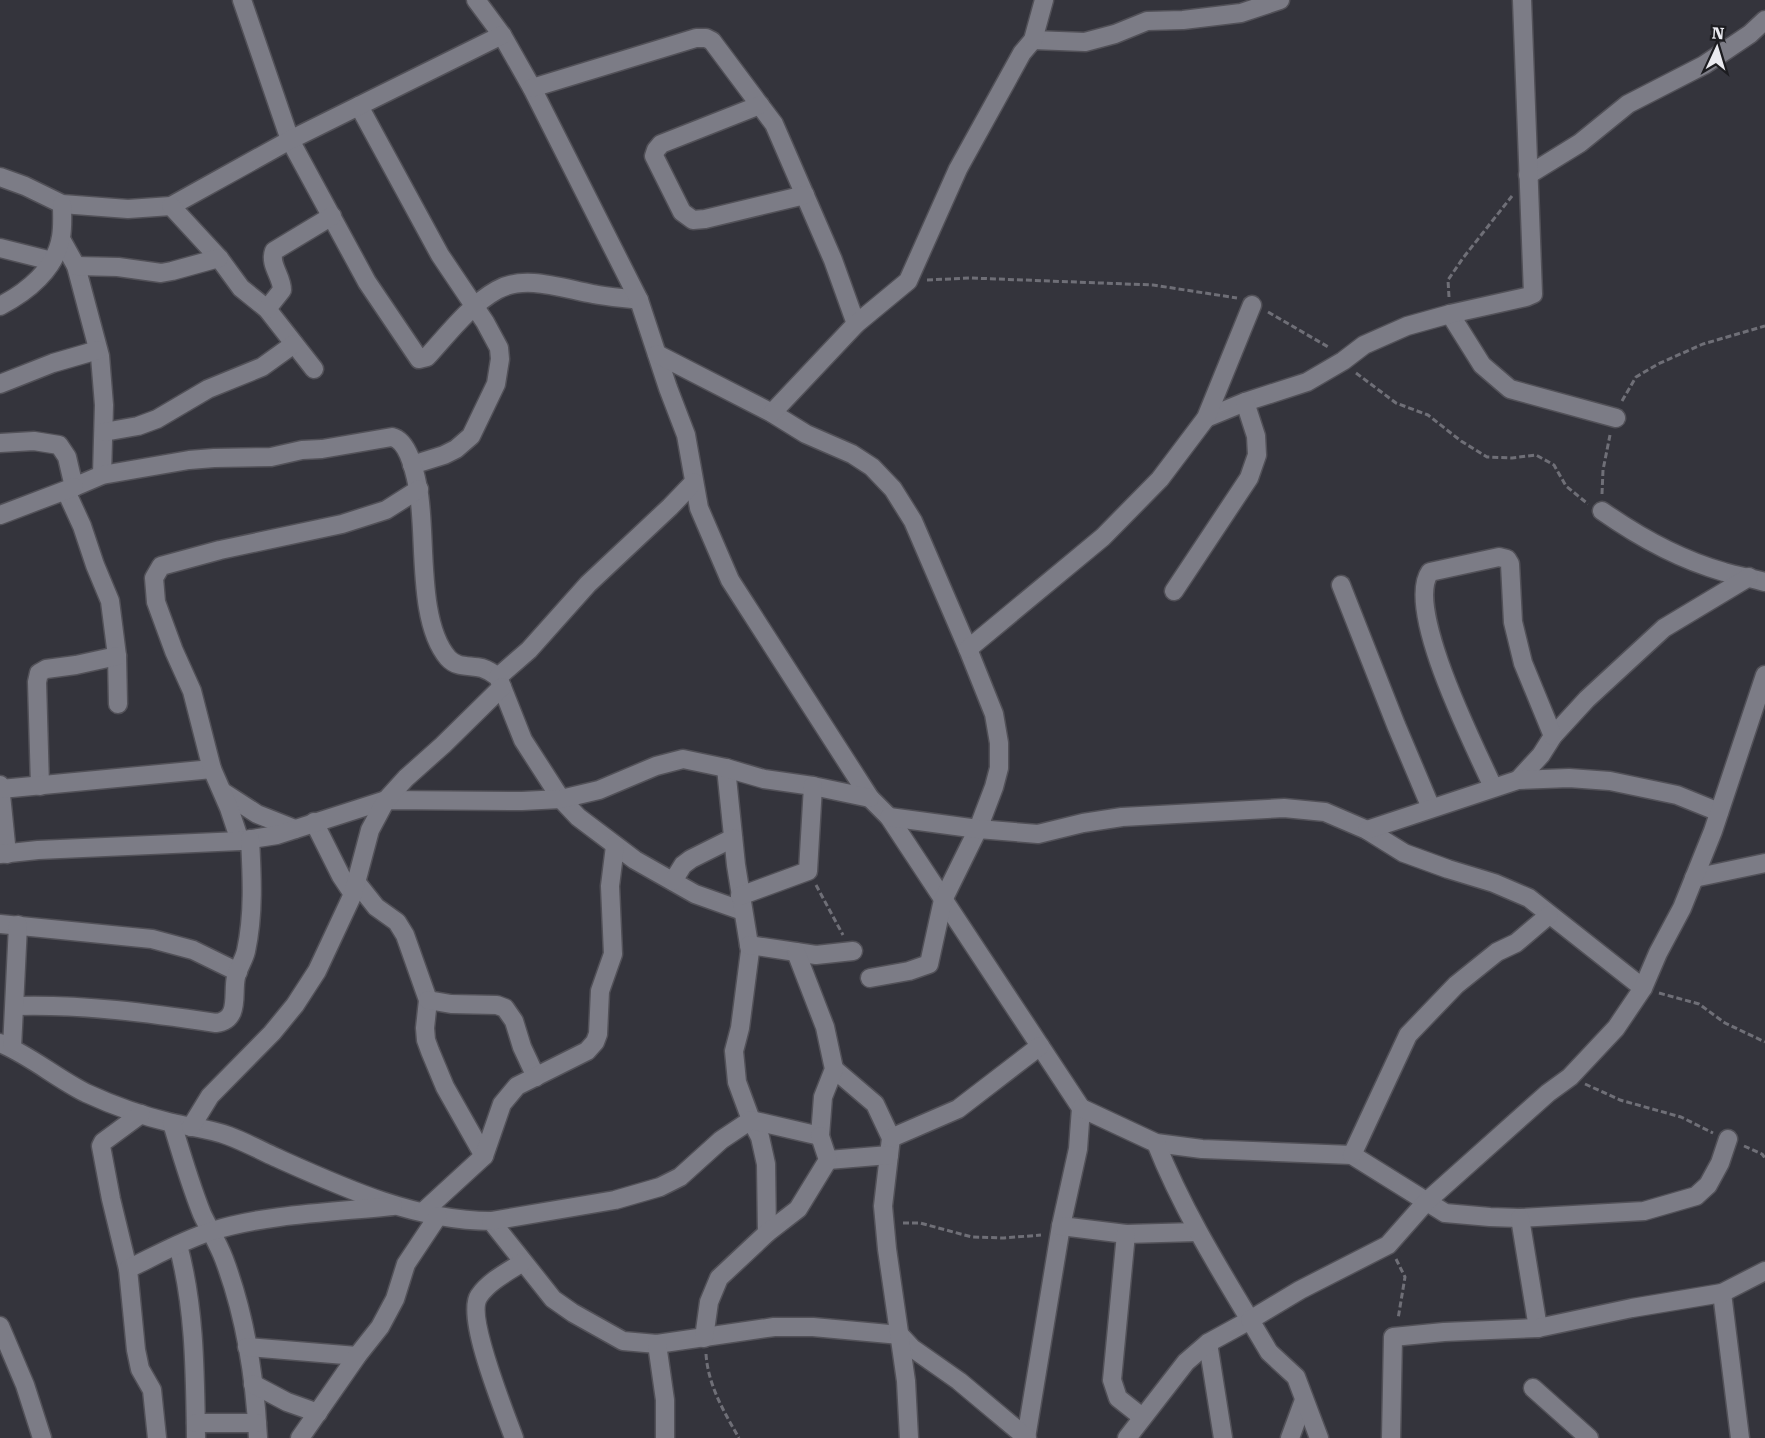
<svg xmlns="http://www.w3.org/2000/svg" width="1765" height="1438" viewBox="0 0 1765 1438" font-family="'Roboto Serif',serif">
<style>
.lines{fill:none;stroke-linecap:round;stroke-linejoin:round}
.minor-casing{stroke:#525158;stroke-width:21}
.path{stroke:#6f6f77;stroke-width:3;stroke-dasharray:6 3;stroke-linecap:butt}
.minor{stroke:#7c7c86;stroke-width:18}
</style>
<rect width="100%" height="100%" fill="#34343c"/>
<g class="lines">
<g class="minor-casing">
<g id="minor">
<path d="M 242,0 L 290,140 L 367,282 L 419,359 L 427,357 C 448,334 470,305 497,290 C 525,274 564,289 593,294 C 608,297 624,298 639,300"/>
<polyline points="476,0 502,35 532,88 639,300 668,388 686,435 699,508 730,580 870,798 889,817 1081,1108 1078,1149 1061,1226 1026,1438"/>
<polyline points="1033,40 1085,42 1115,34 1147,21 1183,20 1241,13 1280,0"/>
<polyline points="532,88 696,38 706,38 712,41 774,124 833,260 856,324"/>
<polyline points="760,105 661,144 656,150 654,156 682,212 693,220 705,219 805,195"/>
<polyline points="359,106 440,255 485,322 499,348 500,359 496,384 471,436 456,449 444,455 412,465"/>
<polyline points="1528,175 1580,143 1628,104 1704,65 1750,34 1765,20"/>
<polyline points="0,177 25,186 62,204 128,209 171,206 290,140 502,35"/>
<polyline points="171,206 219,258 241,288 267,309 314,369"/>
<polyline points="61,239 76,266 100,356 104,405 102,475"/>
<polyline points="0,248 52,261"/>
<polyline points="76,266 118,267 161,273 172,271 219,258"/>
<path d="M 0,306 C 27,292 56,269 61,237 C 63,226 62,215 62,204"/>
<path d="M 267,309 L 282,290 C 282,276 269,265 274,251 L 332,216"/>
<polyline points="1450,314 1482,365 1510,389 1616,418"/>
<polyline points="657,354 772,413 806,434 852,454 872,467 893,489 913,521 968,649 994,714 999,743 999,768 994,787 978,829 943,900 929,964 909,971 870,978"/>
<polyline points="0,384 53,363 98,350"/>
<polyline points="772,413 856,324 908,281 958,169 1022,53 1033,40 1044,0"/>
<polyline points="1206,418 1245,402 1307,382 1343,361 1364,345 1407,326 1450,314 1526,297 1533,294 1522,0"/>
<polyline points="104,432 138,426 157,419 208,389 262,367 294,344"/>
<path d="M 0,443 L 34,441 L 59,445 L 67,457 L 74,487 L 102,475 L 189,460 L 214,458 L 271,457 L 302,450 L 322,449 L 392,437 C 409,441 415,473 418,488 C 427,533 416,621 448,658 C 457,668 469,665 482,668 C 488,670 493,673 498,677 L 523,740 L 561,799 L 578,817 L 635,860 L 695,894 L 743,911"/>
<polyline points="66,491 82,526 95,565 110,601 117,656 118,704"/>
<path d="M 1602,511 C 1639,537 1681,560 1724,572 C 1737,576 1751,578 1765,582"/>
<polyline points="0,515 74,487"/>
<polyline points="1341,585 1396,725 1431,808"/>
<polyline points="1174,591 1249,478 1257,455 1256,436 1245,402"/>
<polyline points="968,649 1103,537 1160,479 1206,418 1252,305"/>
<polyline points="498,677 529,650 588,584 670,507 694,482"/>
<polyline points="726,768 736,865 750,951 740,1028 734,1051 737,1082 751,1120 760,1137 766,1164 767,1233"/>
<polyline points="1518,780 1541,755 1553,736 1587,699 1664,628 1749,577"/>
<polyline points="0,785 7,854"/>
<polyline points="40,786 37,682 39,673 46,669 76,665 117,656"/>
<path d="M 1493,787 C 1475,747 1404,608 1430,572 L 1499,557 L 1507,559 L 1510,564 L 1513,622 L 1523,663 L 1553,736"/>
<polyline points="1,789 212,769"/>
<polyline points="223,792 257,814 295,829"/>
<polyline points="889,817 978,829 1038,834 1083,823 1122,817 1284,808 1325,812 1367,830 1404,853 1448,869 1494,883 1529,898 1643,988"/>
<polyline points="314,822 341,876 353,894"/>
<polyline points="1367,830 1518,780 1569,778 1610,781 1677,795 1719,812"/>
<polyline points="240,841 229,808 212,769 192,691 174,651 156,602 154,578 161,566 220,550 342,524 386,510 419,489"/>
<polyline points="0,854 38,850 240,841 277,835 386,800 522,801 561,799 599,790 656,766 683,759 726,768 764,779 813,786 870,798"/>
<polyline points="1694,878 1765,863"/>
<polyline points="673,881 683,865 691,859 733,838"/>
<polyline points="357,883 376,907 397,922 405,935 428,1000 425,1028 426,1040 430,1051 445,1087 484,1156"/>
<polyline points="740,896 808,871 813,786"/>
<polyline points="0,924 152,939 193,950 238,972"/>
<polyline points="749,945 816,955 853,951"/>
<polyline points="428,1000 451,1004 497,1005 505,1008 514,1021 522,1047 536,1077"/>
<path d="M 15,1006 C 82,1004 150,1013 216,1023 C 241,1020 232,993 236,977 C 238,968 244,960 246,951 C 254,914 252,876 250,839"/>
<path d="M 0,1043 C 31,1056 56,1078 86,1093 C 114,1106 143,1116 172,1123 C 191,1127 211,1129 229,1136 C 245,1142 260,1150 275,1157 C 342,1187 415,1221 491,1221 L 553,1299 L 573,1313 L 623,1341 L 657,1344 L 774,1327 L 813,1327 L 900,1335 L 912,1348 L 959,1381 L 1027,1438"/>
<polyline points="12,1048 18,925"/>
<polyline points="834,1069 875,1104 891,1138 883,1206 887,1249 906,1381 909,1438"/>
<polyline points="1081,1108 1156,1143 1202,1149 1352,1155 1445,1213 1490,1217 1520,1218 1644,1211 1696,1196 1708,1185 1720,1163 1728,1139"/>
<path d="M 172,1123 C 181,1153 190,1184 202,1214 C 209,1229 218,1243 224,1259 C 245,1315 255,1378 258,1438"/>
<polyline points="191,1127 210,1096 272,1033 295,1005 317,971 353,894 370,830 386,800 406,778 443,745 502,687"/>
<polyline points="891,1138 958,1109 1040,1046"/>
<polyline points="1352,1155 1408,1035 1456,985 1497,952 1516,943 1549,915"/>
<polyline points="828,1160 889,1155"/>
<polyline points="423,1212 484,1156 502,1104 517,1086 587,1051 595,1042 598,1034 600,991 613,954 610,886 615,846"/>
<polyline points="1520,1218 1538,1328"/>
<polyline points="491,1221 615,1200 660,1187 680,1177 721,1140 751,1120 820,1136 823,1097 834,1069 825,1027 796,952"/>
<polyline points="1061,1226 1126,1234 1197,1232"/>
<polyline points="1126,1234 1112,1380 1118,1398 1142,1417"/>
<path d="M 178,1245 C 195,1308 195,1373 196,1438"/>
<polyline points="128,1269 111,1199 101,1146 103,1142 141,1114"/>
<polyline points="1722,1293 1740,1438"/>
<polyline points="0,1326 25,1385 42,1438"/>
<polyline points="704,1338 709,1302 719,1278 767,1233 798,1209 828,1160 820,1136"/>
<polyline points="1208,1343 1223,1438"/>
<polyline points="657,1344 665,1400 665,1438"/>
<polyline points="247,1347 357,1356"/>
<polyline points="253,1384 287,1402 318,1413"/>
<polyline points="1533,1388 1589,1438"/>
<polyline points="196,1423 257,1423"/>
<path d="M 157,1438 L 152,1390 L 140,1369 L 136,1350 L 128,1269 C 155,1256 183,1240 212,1231 C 266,1214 336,1212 393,1206"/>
<polyline points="300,1438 357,1356 380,1327 395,1299 406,1264 438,1216"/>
<path d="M 514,1438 C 505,1413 465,1316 479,1296 C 489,1281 509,1271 523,1262"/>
<path d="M 1127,1438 L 1186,1362 L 1208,1343 L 1250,1320 C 1215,1262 1181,1206 1156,1143"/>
<polyline points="1290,1438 1304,1400"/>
<polyline points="1319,1438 1296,1377 1269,1352 1250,1320 1300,1290 1388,1245 1426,1202 1548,1093 1570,1077 1616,1028 1643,988 1658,953 1682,908 1713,831 1765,675"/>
<polyline points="1391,1438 1393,1337 1444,1332 1538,1328 1632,1308 1722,1293 1765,1271"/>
</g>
</g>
<g class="path">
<polyline points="927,280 971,278 1153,285 1237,298"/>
<polyline points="1449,297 1448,280 1463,258 1512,196"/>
<polyline points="1268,312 1330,348"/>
<polyline points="1356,373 1396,403 1428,415 1461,441 1487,457 1512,458 1536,455 1554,465 1566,486 1588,504"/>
<polyline points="1622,401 1636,377 1658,364 1703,344 1765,326"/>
<polyline points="1602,494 1603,470 1610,435"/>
<polyline points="816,885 843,935"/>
<polyline points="1659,993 1699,1004 1725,1023 1765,1042"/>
<polyline points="1585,1084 1620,1100 1681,1117 1713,1133"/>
<polyline points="1744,1146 1762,1154 1765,1158"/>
<polyline points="903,1223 920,1223 972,1237 1004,1238 1041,1235"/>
<polyline points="1396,1259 1405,1277 1398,1319"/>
<path d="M 706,1354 C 708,1385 724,1412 739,1438"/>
</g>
<use href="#minor" class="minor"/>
</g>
<g transform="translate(1717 48) rotate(4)" stroke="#1c1c20" stroke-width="4.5" paint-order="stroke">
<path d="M0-4.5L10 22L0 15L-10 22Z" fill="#eaeaf0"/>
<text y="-9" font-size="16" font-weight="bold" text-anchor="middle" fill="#eaeaf0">N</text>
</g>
</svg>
